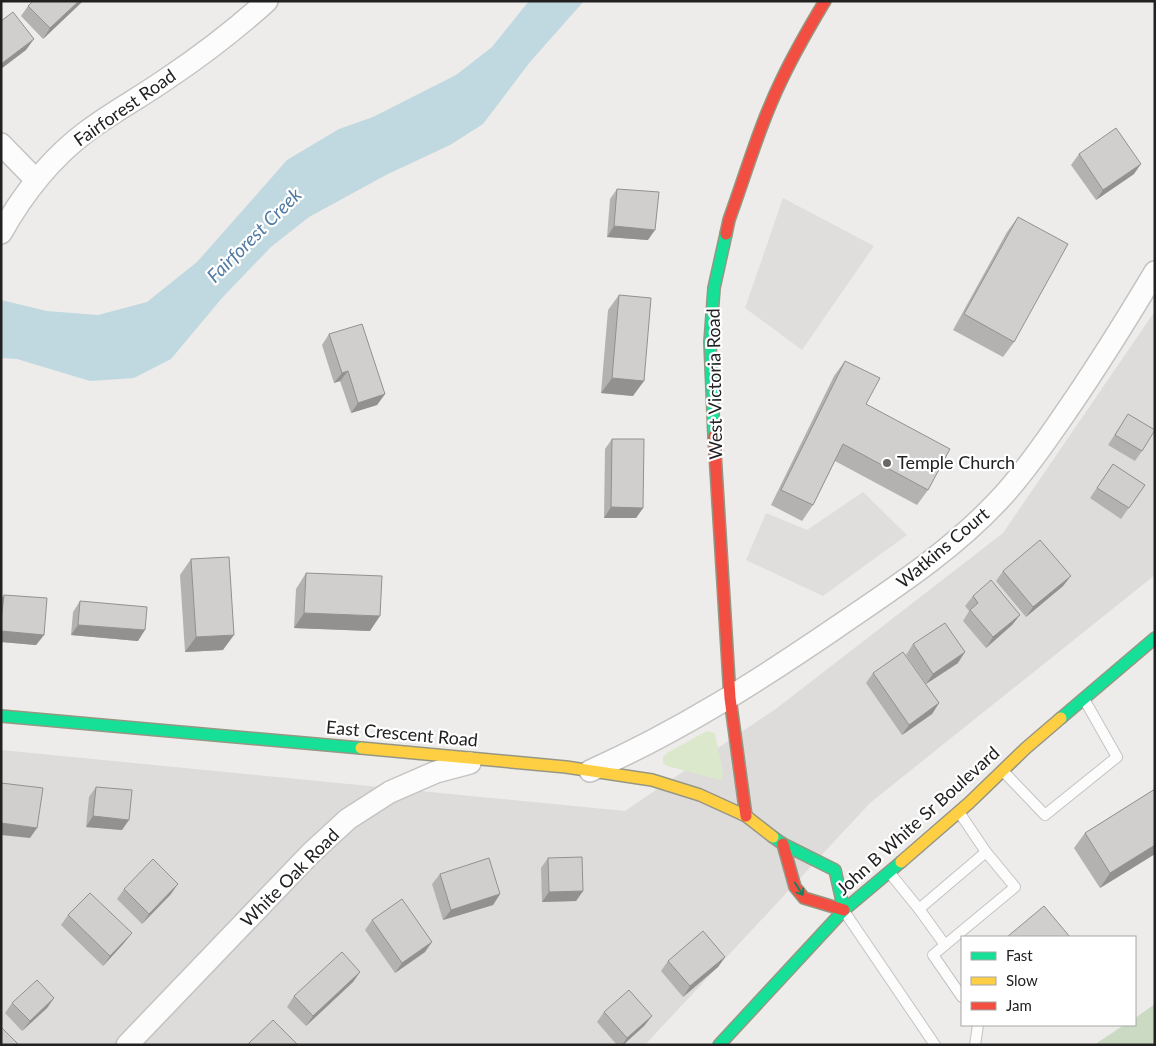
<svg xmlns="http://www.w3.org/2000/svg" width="1156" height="1046" viewBox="0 0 1156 1046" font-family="Lato,sans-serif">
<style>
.residential{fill:#dedcdb}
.grass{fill:#dbe8cc}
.forest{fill:#cbdac2}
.parking{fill:#dfdedd}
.water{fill:#c0d8df}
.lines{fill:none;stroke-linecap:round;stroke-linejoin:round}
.lane-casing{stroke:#c4c3c2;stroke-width:12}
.street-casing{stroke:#c4c3c2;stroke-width:24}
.fast-casing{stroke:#969783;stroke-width:14}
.slow-casing{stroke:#969783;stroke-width:14}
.jam-casing{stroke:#969783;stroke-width:14}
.lane{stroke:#fcfcfc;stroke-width:10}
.street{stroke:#fcfcfc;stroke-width:21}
.fast{stroke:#16e098;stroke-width:11}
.slow{stroke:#ffcf43;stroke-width:11}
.jam{stroke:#f24e42;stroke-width:11}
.wall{fill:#b4b2b0}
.shaded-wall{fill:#929190}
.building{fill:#d1cfcd;stroke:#929190}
.oneway{stroke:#1c805c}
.poi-dot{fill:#696867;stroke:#fff;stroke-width:2}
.labels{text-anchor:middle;stroke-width:4.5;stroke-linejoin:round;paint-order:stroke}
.street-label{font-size:18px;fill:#212121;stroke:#fff}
.poi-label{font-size:18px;fill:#212121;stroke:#fff;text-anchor:start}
.water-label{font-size:19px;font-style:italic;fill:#517aa1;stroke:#fff}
</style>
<rect width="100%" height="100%" fill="#eeecea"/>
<polygon class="residential" points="1155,311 1155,575 870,803 645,1045 1,1045 1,750 625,811 777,708 1003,533"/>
<polygon class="grass" points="707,731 715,733 723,773 723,777 720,780 667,766 663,763 663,757 667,753"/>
<polygon class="forest" points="1155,1004 1155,1045 1094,1045 1124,1025 1135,1025 1135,1018"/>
<g class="parking">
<polygon points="783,198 874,246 802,350 745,308"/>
<polygon points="863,492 907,535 823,596 746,560 766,513 807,530"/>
</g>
<polygon class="water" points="529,1 584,1 530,62 483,124 450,145 386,175 309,217 271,247 222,298 171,359 134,378 90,381 17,359 1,358 1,300 47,311 98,315 147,302 197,262 287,160 339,129 373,117 456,75 492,47"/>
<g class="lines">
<g class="lane-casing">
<g id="lane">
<polyline points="1003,771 1045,815 1117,757 1084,699"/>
<polyline points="889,872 919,909 945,945 1015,887 986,852 959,812"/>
<polyline points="919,909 986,852"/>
<polyline points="844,911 935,1045"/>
<polyline points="945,945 933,955 962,997"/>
<polyline points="975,1045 978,1025"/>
</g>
</g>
<g class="street-casing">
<g id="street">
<polyline points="1,144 36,180"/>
<path d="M 1,233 C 23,194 50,159 86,132 C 111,113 139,98 165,80 C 201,56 235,30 267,1"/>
<path d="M 590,771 C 678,732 758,681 837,627 C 894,588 950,552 998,501 C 1020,478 1039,451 1057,425 C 1092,375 1124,324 1155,272"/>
<polyline points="127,1045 311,853 348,819 390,792 436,772 470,763"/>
</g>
</g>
<g class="fast-casing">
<g id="fast">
<polyline points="714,436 710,342 714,288 726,234"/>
<polyline points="1,716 361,748"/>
<polyline points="1061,718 1155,638"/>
<polyline points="773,837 783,844 835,870 844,910"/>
<polyline points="719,1045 844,910 901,862"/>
</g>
</g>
<g class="slow-casing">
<g id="slow">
<polyline points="361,748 566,767 652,780 700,795 746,816 773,837"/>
<polyline points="901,862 969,803 1026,748 1061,718"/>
</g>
</g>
<g class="jam-casing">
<g id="jam">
<path d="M 726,234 L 729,220 C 746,173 760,124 782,79 C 795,52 810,26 825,1"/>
<polyline points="714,436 730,698 746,816"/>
<polyline points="783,844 795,887 804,898 844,910"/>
</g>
</g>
<use href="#lane" class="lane"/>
<use href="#street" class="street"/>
<use href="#fast" class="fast"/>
<use href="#slow" class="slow"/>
<use href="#jam" class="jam"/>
</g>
<g class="wall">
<polygon points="33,1 83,1 43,39 21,16 28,6"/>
<polygon points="1079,154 1134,174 1096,200 1071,165"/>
<polygon points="617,189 648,240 607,237 610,199"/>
<polygon points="1018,217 1014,342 1003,357 953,330 1007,232"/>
<polygon points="619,295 633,396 601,393 608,310"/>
<polygon points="329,334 385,394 377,405 351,413 340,381 334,383 322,345"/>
<polygon points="845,361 866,404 928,490 917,505 835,461 813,505 802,521 771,505 834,376"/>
<polygon points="1128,414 1142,451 1135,461 1108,445"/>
<polygon points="612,439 643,508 636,518 604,518 605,449"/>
<polygon points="1113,464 1145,485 1121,519 1090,498"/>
<polygon points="191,559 223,650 185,652 180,575"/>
<polygon points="1003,571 1063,586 1026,617 996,581"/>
<polygon points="306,573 370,631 294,628 296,589"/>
<polygon points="4,595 44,635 36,645 1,642 1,598"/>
<polygon points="973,596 1020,615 1012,625 986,648 963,621 969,611 965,606"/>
<polygon points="80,601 138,641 71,635 73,612"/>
<polygon points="913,644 958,663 926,684 906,655"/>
<polygon points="873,673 939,703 932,714 902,735 866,683"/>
<polygon points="96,787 122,830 86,827 89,797"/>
<polygon points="1155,789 1155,854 1100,888 1074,848 1085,833"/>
<polygon points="548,858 583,891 576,901 542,902 541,868"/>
<polygon points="440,874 500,894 493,905 443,920 432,884"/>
<polygon points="124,889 171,894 142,924 117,899"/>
<polygon points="68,915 124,943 103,966 61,925"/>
<polygon points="372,920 425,952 395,973 365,930"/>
<polygon points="725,957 718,967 683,997 661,971 668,961"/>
<polygon points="360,972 353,982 306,1026 287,1007 294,996"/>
<polygon points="54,998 47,1008 22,1031 5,1013 12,1003"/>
<polygon points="604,1012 652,1016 644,1026 623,1045 617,1045 597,1022"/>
</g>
<g class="shaded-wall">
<polygon points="79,1 83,1 43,39 50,28"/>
<polygon points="34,39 26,50 1,69 1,64"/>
<polygon points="1141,164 1134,174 1096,200 1103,190"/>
<polygon points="614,226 655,230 648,240 607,237"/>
<polygon points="348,371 340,381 334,383 342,373"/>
<polygon points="612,378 644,381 633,396 601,393"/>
<polygon points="385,394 377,405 351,413 358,403"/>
<polygon points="611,507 643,508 636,518 604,518"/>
<polygon points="1071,576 1063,586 1026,617 1033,607"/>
<polygon points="304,613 380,616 370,631 294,628"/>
<polygon points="1020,615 1012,625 986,648 993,637"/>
<polygon points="78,625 145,630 138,641 71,635"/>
<polygon points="1,631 44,635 36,645 1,642"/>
<polygon points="234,635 223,650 185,652 196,637"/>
<polygon points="965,652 958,663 926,684 933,674"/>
<polygon points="939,703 932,714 902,735 909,725"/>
<polygon points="93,816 129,820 122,830 86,827"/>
<polygon points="1,823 37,828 30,838 1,835"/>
<polygon points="1155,845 1155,854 1100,888 1110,873"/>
<polygon points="178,884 171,894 142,924 149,914"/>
<polygon points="583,891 576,901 542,902 549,892"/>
<polygon points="500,894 493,905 443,920 451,910"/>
<polygon points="132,933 124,943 103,966 110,956"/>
<polygon points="432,942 425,952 395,973 402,963"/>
<polygon points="725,957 718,967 683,997 690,986"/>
<polygon points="360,972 353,982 306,1026 313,1016"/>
<polygon points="54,998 47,1008 22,1031 30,1021"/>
<polygon points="652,1016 644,1026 623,1045 622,1045 627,1038"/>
</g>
<g class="building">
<polygon points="33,1 79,1 50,28 28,6"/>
<polygon points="13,12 34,39 1,64 1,21"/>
<polygon points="1116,128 1141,164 1103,190 1079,154"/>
<polygon points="617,189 659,192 655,230 614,226"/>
<polygon points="1018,217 1068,244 1014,342 964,314"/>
<polygon points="619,295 651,298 644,381 612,378"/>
<polygon points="362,324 385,394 358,403 348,371 342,373 329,334"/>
<polygon points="845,361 880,378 866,404 950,449 928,490 843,444 813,505 781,490"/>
<polygon points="1128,414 1155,430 1142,451 1115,435"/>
<polygon points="612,439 644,439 643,508 611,507"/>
<polygon points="1113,464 1145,485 1129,508 1097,488"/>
<polygon points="1040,540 1071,576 1033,607 1003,571"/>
<polygon points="229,557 234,635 196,637 191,559"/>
<polygon points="306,573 382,576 380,616 304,613"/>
<polygon points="991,580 1020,615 993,637 970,610 978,603 973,596"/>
<polygon points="4,595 47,598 44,635 1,631 1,621"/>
<polygon points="80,601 147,607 145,630 78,625"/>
<polygon points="945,623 965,652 933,674 913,644"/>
<polygon points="903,652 939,703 909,725 873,673"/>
<polygon points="1,783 43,788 37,828 1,823"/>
<polygon points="96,787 132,790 129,820 93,816"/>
<polygon points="1155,789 1155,845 1110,873 1085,833"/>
<polygon points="582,857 583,891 549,892 548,858"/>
<polygon points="489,858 500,894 451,910 440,874"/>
<polygon points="153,859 178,884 149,914 124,889"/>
<polygon points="90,893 132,933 110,956 68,915"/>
<polygon points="402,899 432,942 402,963 372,920"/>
<polygon points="1044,906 1070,937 1007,937"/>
<polygon points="703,931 725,957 690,986 668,961"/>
<polygon points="342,952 360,972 313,1016 294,996"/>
<polygon points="37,980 54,998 30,1021 12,1003"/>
<polygon points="629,990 652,1016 627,1038 604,1012"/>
<polygon points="273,1020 298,1045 250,1045 249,1043"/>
<polygon points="1,1027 19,1045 1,1045"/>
</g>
<defs><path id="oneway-shaft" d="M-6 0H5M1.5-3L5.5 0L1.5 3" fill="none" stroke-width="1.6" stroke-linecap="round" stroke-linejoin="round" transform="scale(1.25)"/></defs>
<use class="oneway" href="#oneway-shaft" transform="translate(799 889) rotate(57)"/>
<circle class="poi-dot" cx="887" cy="463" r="5"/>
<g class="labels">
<g class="street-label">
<text transform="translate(125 108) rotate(-35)" y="6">Fairforest Road</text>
<text transform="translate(715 384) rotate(-91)" y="6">West Victoria Road</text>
<text transform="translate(943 548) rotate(-40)" y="6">Watkins Court</text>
<text transform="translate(402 734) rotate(5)" y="6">East Crescent Road</text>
<text transform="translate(918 821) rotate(-42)" y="6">John B White Sr Boulevard</text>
<text transform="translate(290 878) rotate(-45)" y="6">White Oak Road</text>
</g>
<g class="poi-label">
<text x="897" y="469">Temple Church</text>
</g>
<g class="water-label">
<text transform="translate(254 235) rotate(-45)" y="7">Fairforest Creek</text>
</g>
</g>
<rect width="1156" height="1046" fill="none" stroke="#212121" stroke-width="5"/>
<rect x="961" y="936" width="175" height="90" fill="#ffffff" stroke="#a6a6a6"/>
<rect x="971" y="952" width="25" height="8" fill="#16e098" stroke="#a6a6a6"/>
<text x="1006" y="961" font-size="15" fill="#212121">Fast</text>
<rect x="971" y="977" width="25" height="8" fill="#ffcf43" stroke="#a6a6a6"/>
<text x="1006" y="986" font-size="15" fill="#212121">Slow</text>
<rect x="971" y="1002" width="25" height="8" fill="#f24e42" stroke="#a6a6a6"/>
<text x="1006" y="1011" font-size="15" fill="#212121">Jam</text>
</svg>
